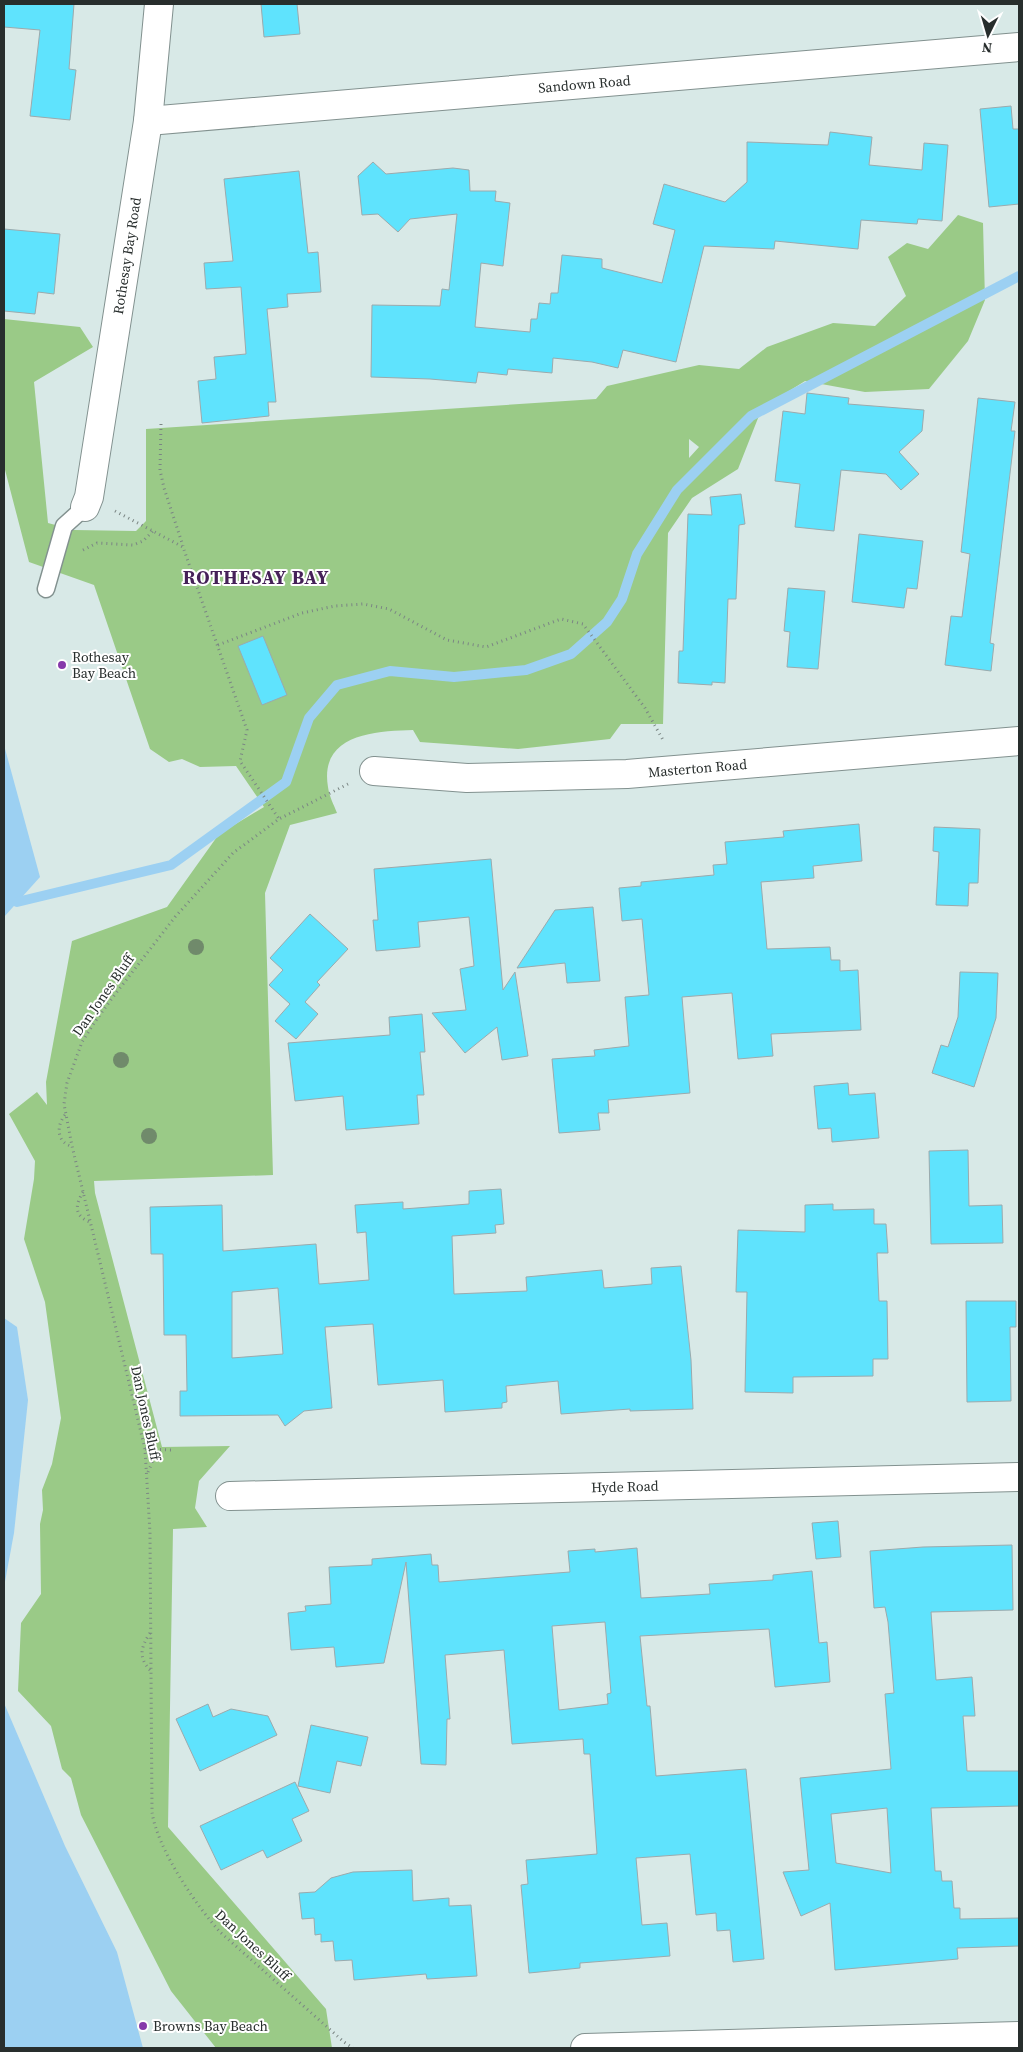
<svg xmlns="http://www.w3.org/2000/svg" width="1023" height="2052" viewBox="0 0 1023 2052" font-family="'Source Serif 4',serif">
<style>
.green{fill:#9aca87;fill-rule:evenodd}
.water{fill:#9cd0f2}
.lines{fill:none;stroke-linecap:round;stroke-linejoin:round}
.stream{stroke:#9cd0f2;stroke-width:10}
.building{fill:#5fe3fd;stroke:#9baaad;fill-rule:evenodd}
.lane-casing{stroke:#82918f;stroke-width:19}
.street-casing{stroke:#82918f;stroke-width:30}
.path{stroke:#7b8684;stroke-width:3;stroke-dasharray:1 4;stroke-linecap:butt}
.lane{stroke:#fff;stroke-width:16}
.street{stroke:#fff;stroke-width:28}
.tree{fill:#708a6b}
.poi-dot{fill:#8639aa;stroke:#fff;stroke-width:2}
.labels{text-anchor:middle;stroke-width:4;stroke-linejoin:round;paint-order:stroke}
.street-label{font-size:14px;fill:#282e2d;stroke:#fff}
.poi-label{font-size:14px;fill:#282e2d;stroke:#fff;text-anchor:start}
.district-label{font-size:19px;font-weight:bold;letter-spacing:1px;fill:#452158;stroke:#fff}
</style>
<rect width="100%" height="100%" fill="#d8e9e7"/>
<path class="green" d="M 958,215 L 983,223 L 985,300 L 968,341 L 929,389 L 865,392 L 805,381 L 762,408 L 738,469 L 692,498 L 668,533 L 663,724 L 621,724 L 610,739 L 518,749 L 420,742 L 413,730 C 375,731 319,734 328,787 C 329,796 334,805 337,813 L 290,825 L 265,893 L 273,1175 L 94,1181 L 95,1193 L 162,1447 L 230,1446 L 199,1481 L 195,1508 L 207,1527 L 173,1529 L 168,1827 L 326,2009 L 332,2048 L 216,2048 L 171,1991 L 81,1815 L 71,1778 L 62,1769 L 51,1726 L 18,1691 L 21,1623 L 41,1594 L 40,1524 L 43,1510 L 42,1490 L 52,1464 L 61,1418 L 45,1302 L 24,1239 L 34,1179 L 35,1161 L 9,1114 L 37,1092 L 47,1105 L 46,1082 L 72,941 L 167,907 L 219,834 L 264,807 L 236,766 L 200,767 L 182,759 L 169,762 L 150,749 L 94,585 L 29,562 L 4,466 L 4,319 L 80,327 L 93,347 L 34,382 L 48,523 L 74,530 L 136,531 L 146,521 L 146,429 L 596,399 L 607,386 L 699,365 L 739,369 L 767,347 L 833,323 L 875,326 L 906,296 L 888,257 L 907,243 L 928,249 ZM 689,439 L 699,447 L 689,458 Z"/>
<g class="water">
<polygon points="4,745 40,877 4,917"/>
<polygon points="4,1318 17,1327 28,1400 14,1533 4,1587"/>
<polygon points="4,1657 4,1703 65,1846 117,1952 143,2048 4,2048"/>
</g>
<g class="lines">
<polyline class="stream" points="17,902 171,865 286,782 309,718 337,685 390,671 454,677 526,670 571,654 607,622 622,599 637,554 677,490 751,416 1019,276"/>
</g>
<g class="building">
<polygon points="4,4 74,4 69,69 76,70 70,120 30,116 40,30 4,27"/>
<polygon points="261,4 297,4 300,34 264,37"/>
<polygon points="1011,106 1013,129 1019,129 1019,204 989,207 980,109"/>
<polygon points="830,132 872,137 869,165 922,170 924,143 948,145 942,221 918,219 917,224 861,220 858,249 775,241 774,249 704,246 676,362 623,350 618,368 592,362 553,358 552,373 508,369 507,375 478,372 476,383 430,379 371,377 372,305 440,306 442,289 449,290 457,214 410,219 398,232 378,214 362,215 358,176 373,162 386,174 453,168 469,170 470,191 496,191 495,201 510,203 503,266 481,263 475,327 530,332 531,319 537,319 539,303 550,304 551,293 558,293 562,255 602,259 602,268 662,283 675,230 653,224 664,184 725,202 747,182 747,142 828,145"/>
<polygon points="299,171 308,253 318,252 321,292 287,294 288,307 267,309 276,402 268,402 269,416 202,423 198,381 216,379 214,357 246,354 241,287 206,289 204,263 233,261 224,179"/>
<polygon points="4,229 60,234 54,294 38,292 35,314 4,311"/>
<polygon points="807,393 849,398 848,404 924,410 922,431 899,452 919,474 901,490 886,474 841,470 834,531 795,527 800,484 775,481 783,411 805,414"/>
<polygon points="978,398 1015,402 1011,431 1015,431 990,643 994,644 991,671 945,665 951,616 962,617 970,554 961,552"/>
<polygon points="741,494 745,524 739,525 736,599 728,599 725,683 712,682 712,685 678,683 679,651 683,651 688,514 712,515 710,497"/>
<polygon points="859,534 923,541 917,589 907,588 904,608 852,602"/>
<polygon points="788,588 825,591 818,669 787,667 790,632 784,631"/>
<polygon points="263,636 287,695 262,705 238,646"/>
<polygon points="859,824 862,861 813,866 814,878 761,882 767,949 830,947 831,960 840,960 840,971 858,970 861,1030 771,1034 773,1056 738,1059 732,993 682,997 690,1093 608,1100 609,1113 598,1113 600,1130 559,1133 552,1059 595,1056 594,1050 629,1046 625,997 649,995 642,919 622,921 619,888 641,886 641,882 714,875 713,865 727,864 725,842 784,837 783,831"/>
<polygon points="934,827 980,829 978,883 969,883 968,906 936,905 939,852 933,851"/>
<polygon points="491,859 503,990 515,972 528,1056 502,1060 497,1027 465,1053 432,1013 466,1010 460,969 474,966 469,917 418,922 420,947 376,951 373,920 378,920 374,869"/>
<polygon points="593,907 600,981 567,983 565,963 517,968 555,910"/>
<polygon points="310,914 348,949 317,982 320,985 305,1002 318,1014 296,1039 275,1021 290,1004 269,985 283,970 270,958"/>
<polygon points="960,972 998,973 996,1018 974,1087 932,1073 941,1045 948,1047 958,1017"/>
<polygon points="422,1014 425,1052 420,1052 424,1095 417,1095 419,1124 346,1130 343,1096 295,1101 288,1043 390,1035 389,1017"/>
<polygon points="848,1083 849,1095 875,1093 879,1138 832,1142 831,1128 818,1129 814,1086"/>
<polygon points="968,1150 969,1206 1002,1205 1003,1243 931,1244 929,1151"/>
<path d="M 501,1189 L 504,1224 L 495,1225 L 496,1233 L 452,1236 L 454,1294 L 527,1291 L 526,1277 L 602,1270 L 604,1288 L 652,1284 L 651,1268 L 681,1266 L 691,1360 L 693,1409 L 630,1411 L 630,1409 L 561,1414 L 558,1381 L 506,1386 L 507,1402 L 502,1403 L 502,1408 L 445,1412 L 443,1380 L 378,1385 L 373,1324 L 325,1327 L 332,1408 L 304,1411 L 285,1426 L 278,1415 L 180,1416 L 180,1391 L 187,1391 L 186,1335 L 164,1335 L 163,1254 L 151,1254 L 150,1207 L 222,1205 L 223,1251 L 316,1244 L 319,1284 L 369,1280 L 366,1232 L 357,1233 L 355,1205 L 403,1202 L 403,1209 L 469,1204 L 469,1191 ZM 278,1288 L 283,1354 L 232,1358 L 232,1292 Z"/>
<polygon points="833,1204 833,1210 874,1209 874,1224 886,1224 888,1253 877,1253 879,1301 887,1301 888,1359 873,1359 873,1376 793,1377 793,1393 745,1392 747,1292 736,1292 738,1230 805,1232 805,1205"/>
<polygon points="966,1301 1016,1301 1016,1327 1010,1327 1011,1401 967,1402"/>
<polygon points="838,1521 841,1557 816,1559 812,1523"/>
<path d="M 1012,1545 L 1013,1610 L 931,1612 L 936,1680 L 972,1677 L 975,1716 L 963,1716 L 967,1771 L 1019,1771 L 1019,1806 L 931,1808 L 935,1871 L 941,1871 L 942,1881 L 952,1881 L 954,1908 L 960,1908 L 960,1919 L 1019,1918 L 1019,1946 L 957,1948 L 958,1959 L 835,1970 L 830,1903 L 801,1916 L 783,1872 L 809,1870 L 800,1778 L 891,1769 L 885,1694 L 894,1693 L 888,1622 L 885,1607 L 874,1608 L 870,1551 L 923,1547 ZM 887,1808 L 891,1873 L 836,1863 L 831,1814 Z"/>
<path d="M 637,1548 L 641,1598 L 710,1594 L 709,1584 L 773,1580 L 773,1575 L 812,1571 L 819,1643 L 827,1642 L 830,1682 L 775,1687 L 769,1629 L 640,1636 L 647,1706 L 650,1706 L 656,1776 L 746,1769 L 764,1959 L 733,1962 L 730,1930 L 717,1931 L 716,1913 L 696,1915 L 690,1854 L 636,1858 L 642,1925 L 667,1923 L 670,1956 L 580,1963 L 580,1968 L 529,1973 L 521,1885 L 528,1884 L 526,1860 L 597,1854 L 590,1754 L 584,1754 L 583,1739 L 512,1744 L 504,1650 L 445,1655 L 450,1719 L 447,1719 L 446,1765 L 421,1764 L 406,1562 L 384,1663 L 336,1667 L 334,1647 L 291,1650 L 288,1613 L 306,1611 L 305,1606 L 331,1604 L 329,1567 L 372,1565 L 372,1559 L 431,1554 L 432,1565 L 438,1565 L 439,1582 L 570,1572 L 568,1551 L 595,1549 L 595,1552 ZM 605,1622 L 611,1693 L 607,1694 L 608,1704 L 559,1710 L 552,1626 Z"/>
<polygon points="208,1704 213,1717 231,1709 268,1716 277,1735 200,1771 176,1719"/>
<polygon points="311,1725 368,1737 361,1766 337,1761 330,1793 298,1786"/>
<polygon points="295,1782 309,1811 292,1819 302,1841 267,1858 263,1850 221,1870 200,1826"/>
<polygon points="412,1870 413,1901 449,1898 449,1906 471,1905 477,1976 427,1979 426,1974 354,1980 352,1960 335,1961 333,1941 321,1942 321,1934 315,1935 314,1918 302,1919 299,1893 315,1892 331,1878 353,1872"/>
</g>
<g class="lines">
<g class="lane-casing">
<polyline id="lane" points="46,589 64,526 85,507"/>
</g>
<g class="street-casing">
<g id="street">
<path id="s1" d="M 148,121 L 1019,47"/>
<path id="s2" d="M 85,507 L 89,497 L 148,121 L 159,4"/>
<path id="s3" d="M 374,771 L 467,778 L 627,774 L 1019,741"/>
<path id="s4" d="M 230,1496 L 1019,1477"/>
<polyline points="585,2048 1019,2036"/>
</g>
</g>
<g class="path">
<polyline points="161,424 160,470 164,488 183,546"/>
<polyline points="115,511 183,547 247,730 240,761 279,819"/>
<polyline points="83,550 97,543 133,545 143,541 153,531"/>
<polyline points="218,645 302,613 335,606 363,604 389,609 447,640 486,647 561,619 583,624 645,708 663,740"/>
<path d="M 348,784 L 279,819 L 233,853 L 175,917 L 113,997 L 94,1023 L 82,1042 L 67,1083 L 64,1104 L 72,1146 L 145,1449 L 150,1533 L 152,1812 C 157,1848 195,1904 220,1932 L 344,2042 L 353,2048"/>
<path d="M 65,1115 C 56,1126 57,1142 71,1146"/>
<path d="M 83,1192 C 75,1205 74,1216 90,1222"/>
<polyline points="145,1449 173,1450"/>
<polyline points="148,1472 152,1463 153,1449"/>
<path d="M 150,1633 C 141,1647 138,1657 150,1670"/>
</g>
<use href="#lane" class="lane"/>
<use href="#street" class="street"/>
</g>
<g class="tree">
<circle cx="196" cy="947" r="8"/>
<circle cx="121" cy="1060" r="8"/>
<circle cx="149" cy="1136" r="8"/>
</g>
<g class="poi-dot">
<circle cx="62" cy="665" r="5"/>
<circle cx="143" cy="2026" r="5"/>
</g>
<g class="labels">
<g class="street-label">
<text dy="5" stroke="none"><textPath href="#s1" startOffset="438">Sandown Road</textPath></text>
<text dy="5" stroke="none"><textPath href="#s2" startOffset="255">Rothesay Bay Road</textPath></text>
<text dy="5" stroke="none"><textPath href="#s3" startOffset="324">Masterton Road</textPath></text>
<text transform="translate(103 995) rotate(-55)" y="5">Dan Jones Bluff</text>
<text transform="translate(146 1413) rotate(78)" y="5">Dan Jones Bluff</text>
<text dy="5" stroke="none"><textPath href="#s4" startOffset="395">Hyde Road</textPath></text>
<text transform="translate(253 1945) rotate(43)" y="5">Dan Jones Bluff</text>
</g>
<g class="poi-label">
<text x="72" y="662">Rothesay<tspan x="72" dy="16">Bay Beach</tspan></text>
<text x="153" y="2031">Browns Bay Beach</text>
</g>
<g class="district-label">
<text x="256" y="584">ROTHESAY BAY</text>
</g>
</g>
<rect width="1023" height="2052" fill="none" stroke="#282e2d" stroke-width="10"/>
<g transform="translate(988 35) rotate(185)" stroke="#ffffff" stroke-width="4" paint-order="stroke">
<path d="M0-4L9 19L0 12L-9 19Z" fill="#282e2d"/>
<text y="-8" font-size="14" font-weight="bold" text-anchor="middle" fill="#282e2d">N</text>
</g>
</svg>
